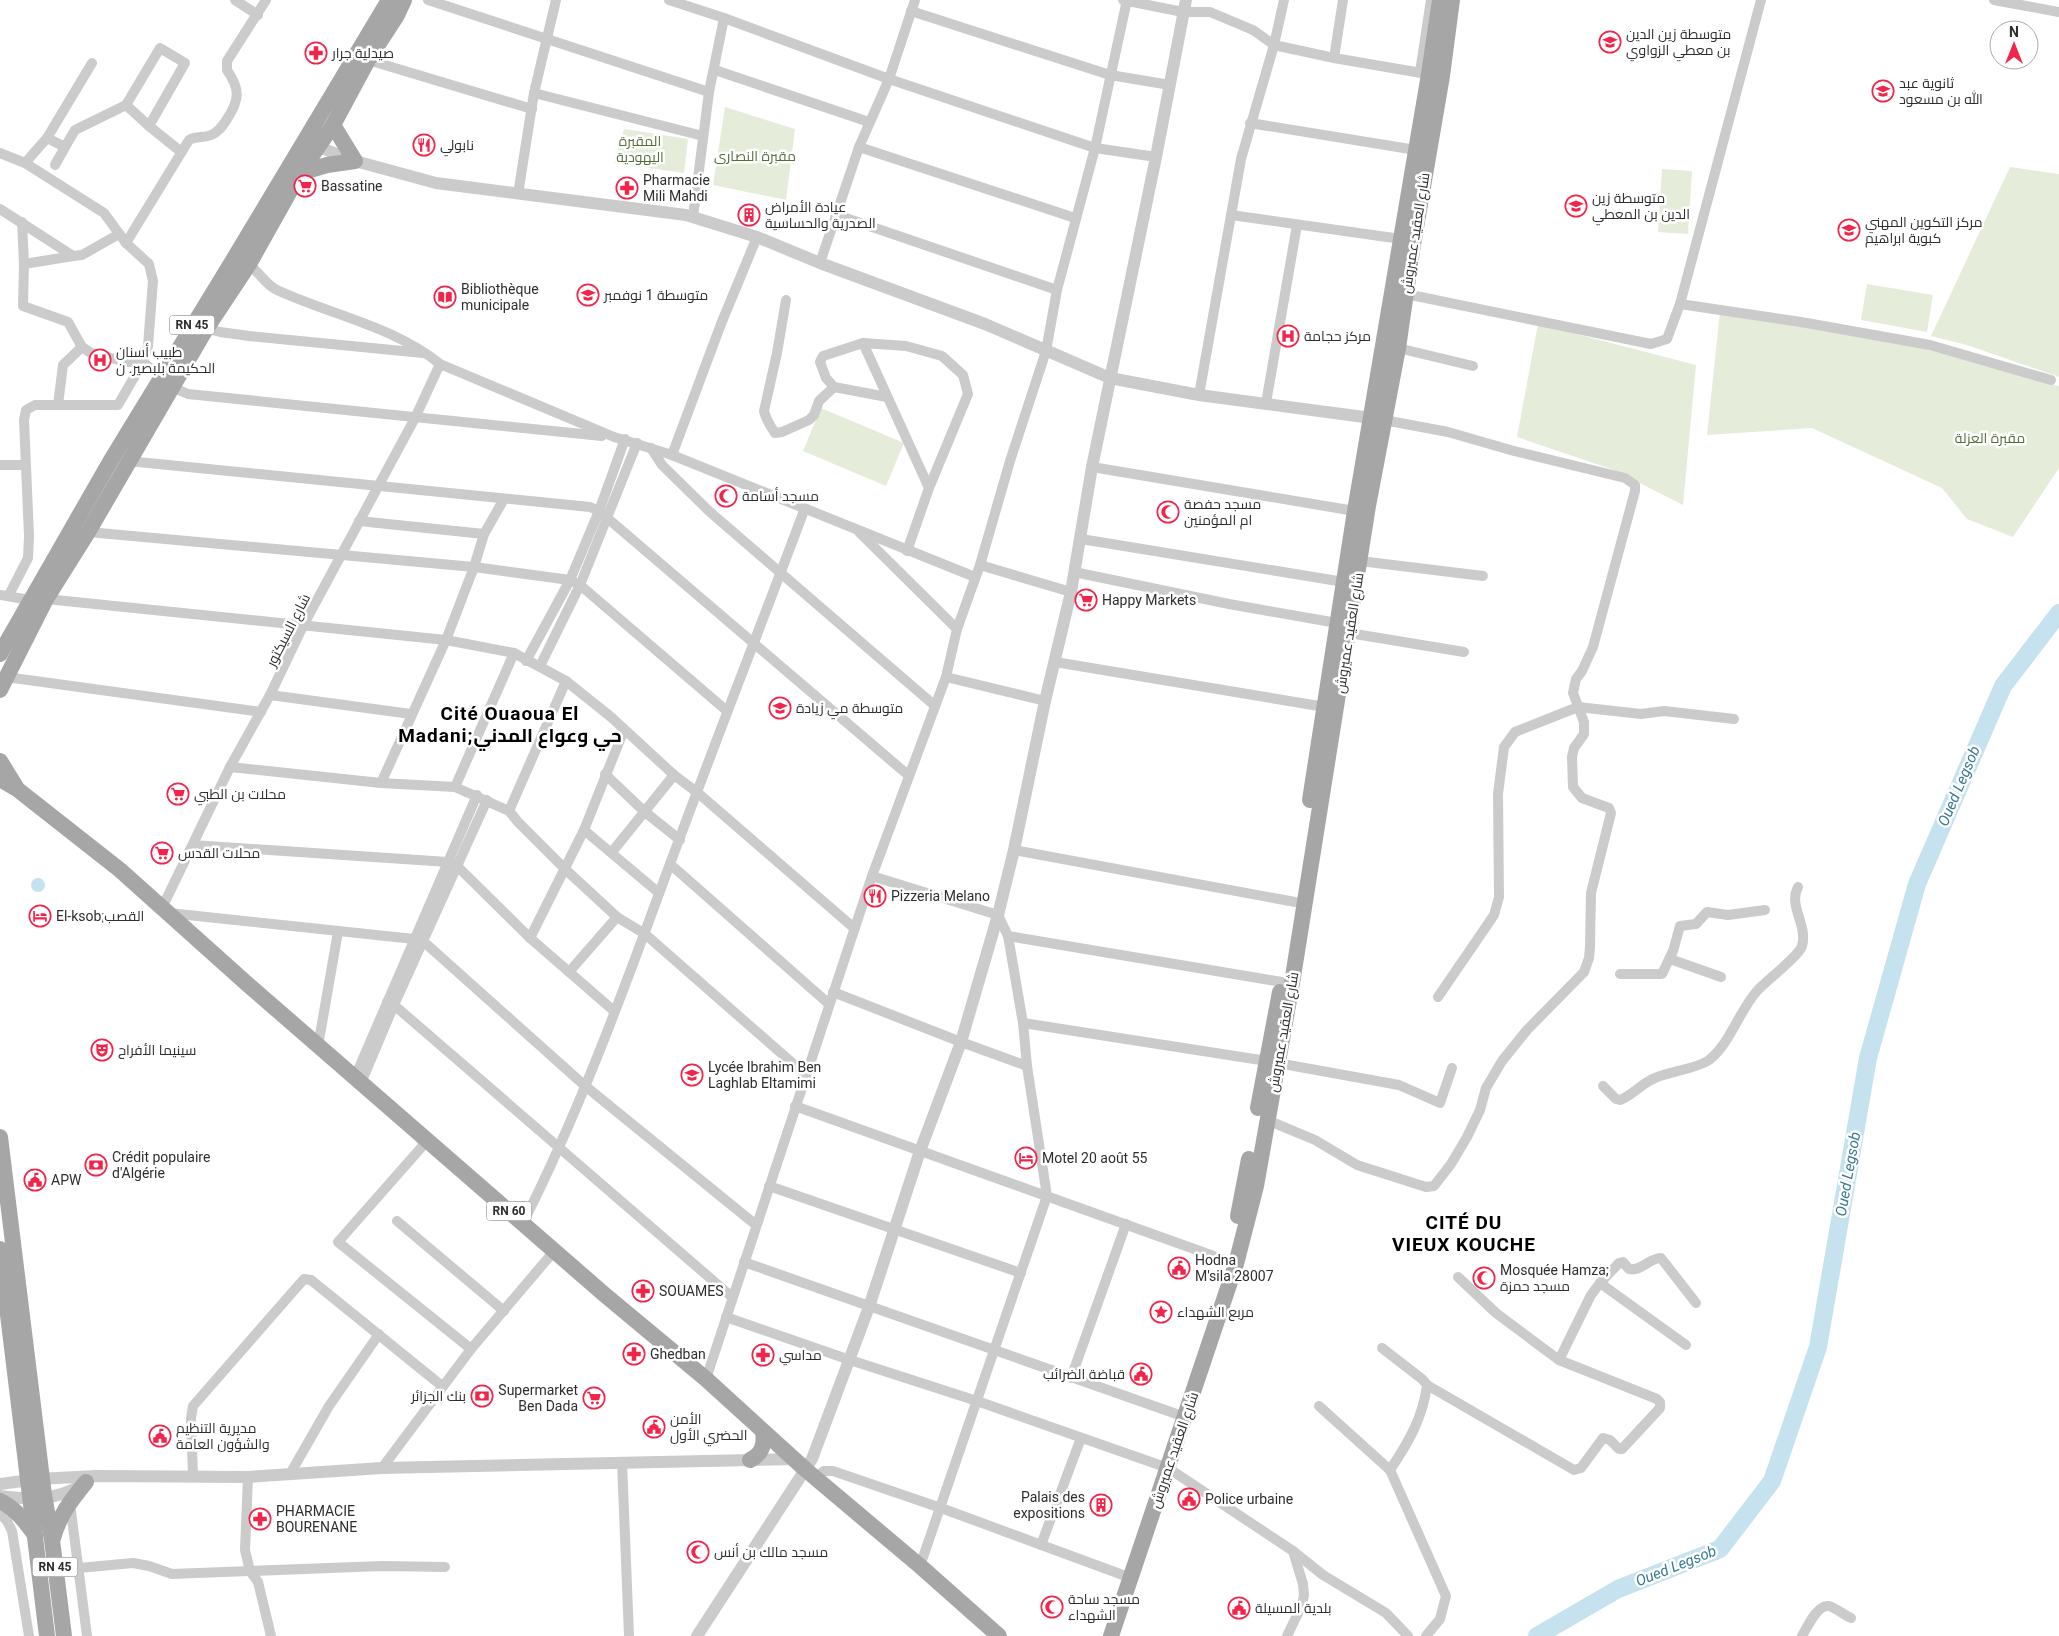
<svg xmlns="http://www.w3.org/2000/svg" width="2059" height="1636" viewBox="0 0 2059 1636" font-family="Roboto,Cairo,sans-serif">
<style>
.green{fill:#e6ecda}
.water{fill:#c5e2ee}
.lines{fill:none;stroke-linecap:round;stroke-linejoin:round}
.river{stroke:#c5e2ee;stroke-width:18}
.minor{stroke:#cbcbcb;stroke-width:10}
.tertiary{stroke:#cbcbcb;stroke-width:12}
.primary{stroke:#a6a6a6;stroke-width:16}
.labels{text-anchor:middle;stroke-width:5;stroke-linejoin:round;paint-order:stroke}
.shield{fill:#fff;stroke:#6d6d6d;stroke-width:1}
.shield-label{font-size:12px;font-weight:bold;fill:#2e2e2e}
.poi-label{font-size:14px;fill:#2e2e2e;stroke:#fff;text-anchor:start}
.park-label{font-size:14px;fill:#566c38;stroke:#fff}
.street-label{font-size:14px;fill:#2e2e2e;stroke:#fff}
.water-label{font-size:15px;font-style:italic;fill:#367a95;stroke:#fff}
.district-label{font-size:19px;font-weight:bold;letter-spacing:1px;fill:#000;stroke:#fff}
</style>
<rect width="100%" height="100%" fill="#fff"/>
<g class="green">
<polygon points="725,107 795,129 786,200 713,185"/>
<polygon points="624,129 688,139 684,173 614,163"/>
<polygon points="2010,167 2059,174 2059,377 1967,345 1931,336"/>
<polygon points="1662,169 1692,171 1688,234 1658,232"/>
<polygon points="1867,284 1933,295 1927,332 1861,320"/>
<polygon points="1720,312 1924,348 2059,386 2059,468 2013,537 1967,519 1942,488 1812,428 1707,435"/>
<polygon points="1538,324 1696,365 1683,505 1614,470 1517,437"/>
<polygon points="821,408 904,443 886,486 803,451"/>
</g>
<circle class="water" cx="38" cy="885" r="7"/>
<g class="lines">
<polyline class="river" points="1537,1636 1618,1589 1720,1549 1772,1481 1818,1347 1868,1058 1917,884 2003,686 2059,613"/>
<g class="minor">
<polyline points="235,0 258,15"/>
<polyline points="428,0 709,92"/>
<polyline points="669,0 724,18 889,79 1095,148 1156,157"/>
<polyline points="1123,0 1183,12 1210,12 1253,30 1274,45 1334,58 1433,75"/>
<polyline points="1994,0 2059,12"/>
<polyline points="911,11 1110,75 1170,85"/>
<polyline points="1334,58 1343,0"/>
<polyline points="368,60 532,109"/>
<polyline points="715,70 869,122"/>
<polyline points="1420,72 1431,0"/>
<polyline points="534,93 703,136"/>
<polyline points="1250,123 1416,150"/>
<polyline points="149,126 180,151"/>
<polyline points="47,138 65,147 55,165"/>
<polyline points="65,147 75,130 126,105 160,48 185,63 149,126 126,105"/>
<polyline points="859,147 1075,218"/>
<polyline points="0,153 25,163 104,213 126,243 149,264 153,281 148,346 143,362 118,405 35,405 26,410 24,420 29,536 28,558 9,595"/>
<polyline points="25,163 47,138 92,63"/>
<polyline points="518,194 534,93 556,0"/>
<polyline points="0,209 73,256 82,255 119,234"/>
<polyline points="837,215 1057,290"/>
<polyline points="1231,215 1401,239"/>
<polyline points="693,217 709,92 724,18"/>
<polyline points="22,222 24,264 23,306 68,322 82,347 91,353 127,362 143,362 174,388 188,394 602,436"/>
<path d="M 126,243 L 189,140 C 196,136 204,138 211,135 C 219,132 223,125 227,119 C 240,99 240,89 227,70 L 227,61 L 266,0"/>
<path d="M 245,262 C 258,269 264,284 277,290 C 331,315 393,326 440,364 L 614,437 L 672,455 L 975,577"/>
<polyline points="820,263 859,147 889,79 915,0"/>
<polyline points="24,264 73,256"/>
<polyline points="1401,293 1651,344 1667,339 1680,304 1761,0"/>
<path d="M 786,300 L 777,353 L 764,411 C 766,419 770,426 775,433 L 782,432 L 809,420 L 814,415 L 819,401 L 834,387"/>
<polyline points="1680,304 1801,322 1930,345 2051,380"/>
<polyline points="202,327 220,332 249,336 423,353"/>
<polyline points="863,343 823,356 820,362 826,378 834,387 887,397"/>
<polyline points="1398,348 1473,366"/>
<polyline points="1199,395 1241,159 1274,45 1284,0"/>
<polyline points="1266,403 1297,225"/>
<polyline points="58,405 63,365 82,347"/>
<polyline points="651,448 662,465 710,512 934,705"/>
<polyline points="672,455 721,324 757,237"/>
<polyline points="128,461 590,507 599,511 908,775"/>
<polyline points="0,465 25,465"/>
<polyline points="1092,467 1355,511"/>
<polyline points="359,521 484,534"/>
<polyline points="88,532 474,567 570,580 580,585 727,711"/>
<polyline points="859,532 957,629"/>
<polyline points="1081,539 1344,582"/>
<polyline points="907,551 929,488 968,394 963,375 942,356 906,346 863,343 929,488"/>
<polyline points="1360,561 1483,576"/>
<polyline points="980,565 1071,592"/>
<polyline points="1074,572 1229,604 1337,623"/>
<polyline points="0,595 30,600"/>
<polyline points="46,599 446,640 514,653 566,681 611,717 674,775 698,793 854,928"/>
<polyline points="1349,633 1464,652"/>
<polyline points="514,653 455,787 509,811 566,681"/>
<polyline points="526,661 570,580 599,511 625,439"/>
<polyline points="1055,662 1325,707"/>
<polyline points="540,666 580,585 637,443"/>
<polyline points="6,677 261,712"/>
<polyline points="946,677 1045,701"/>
<polyline points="270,695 411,714"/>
<polyline points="230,767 381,783 455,787"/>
<polyline points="605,774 645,812 680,840"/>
<polyline points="381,783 446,640 474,567 484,534 504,499"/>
<polyline points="509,811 518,822 565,869 617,917 645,934 806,1075"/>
<polyline points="584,830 659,893"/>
<polyline points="193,845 448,862 457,866 530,938 614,1011"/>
<polyline points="1014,850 1295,902"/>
<polyline points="612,852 674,775"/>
<polyline points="670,864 829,1004"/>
<polyline points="872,876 998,915 1008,936 1282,982"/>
<polyline points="162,908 230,767 270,695 303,626 415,418 440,364"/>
<polyline points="169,913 414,939 424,942 584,1085 756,1225"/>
<polyline points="530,938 584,830 624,730"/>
<polyline points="1670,959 1721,977"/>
<polyline points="569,972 617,917"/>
<polyline points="1620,974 1662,974 1673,951 1680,926 1696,924 1707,912 1728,915 1765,910"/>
<polyline points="833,992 961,1042 1027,1066"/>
<polyline points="1438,997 1494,915 1499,897 1498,794 1504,747 1515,732 1578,707 1641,714 1664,711 1734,719"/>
<polyline points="387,1002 394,1005 732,1297"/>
<polyline points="1023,1023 1267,1061 1399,1085 1440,1103 1452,1068"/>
<polyline points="318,1046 338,932"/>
<polyline points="355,1077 477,795"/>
<polyline points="361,1083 394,1005 487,800"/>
<path d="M 1603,1086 L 1616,1099 L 1620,1100 C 1633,1095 1642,1083 1655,1078 C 1671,1071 1696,1069 1709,1060 C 1730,1044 1739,1011 1757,991 C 1766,981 1799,956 1802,946 C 1808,925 1788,906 1798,887"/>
<polyline points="795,1106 1236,1264"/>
<polyline points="1267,1120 1315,1140 1357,1165 1426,1187 1434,1186 1451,1164 1467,1137 1480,1110 1486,1088 1502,1061 1527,1030 1584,972 1589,958 1590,947 1591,893 1611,813 1609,808 1582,798 1573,787 1572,757 1574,748 1584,734 1584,722 1573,693 1576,679 1582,671 1593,647 1635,491 1635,485 1625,478 1514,451 1448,432 1384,420"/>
<polyline points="427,1141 338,1242 471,1349"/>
<polyline points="769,1186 1021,1273"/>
<polyline points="397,1221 504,1311"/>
<path d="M 523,1223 C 577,1116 619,1003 660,891 C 707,763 757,636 805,508"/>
<polyline points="744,1262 1185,1417"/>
<polyline points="1458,1277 1496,1313 1559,1360 1591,1295 1600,1283 1686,1345"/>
<path d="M 1600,1283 L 1619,1263 L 1623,1262 L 1629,1269 C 1641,1272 1649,1258 1661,1258 L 1696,1303"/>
<polyline points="726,1317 850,1360 977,1401 1168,1468 1293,1551 1303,1584 1304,1595 1302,1605 1287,1636"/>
<path d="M 1382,1348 L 1422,1379 L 1427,1385 C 1423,1418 1408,1443 1390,1470"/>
<polyline points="1071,1378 1126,1224"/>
<polyline points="706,1379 872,876 946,677 957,629 980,565 1010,461 1046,351 1057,290 1095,148 1127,0"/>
<polyline points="1427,1385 1574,1470 1581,1468 1603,1438 1610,1440 1619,1449 1622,1449 1660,1408 1660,1402 1657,1399 1559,1360"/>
<polyline points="1319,1406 1390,1470 1446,1596 1440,1619 1426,1636"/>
<polyline points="622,1462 629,1636"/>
<polyline points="382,1468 471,1349 555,1250"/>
<polyline points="290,1474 329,1406 379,1334"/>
<polyline points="193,1476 191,1418 193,1406 304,1279 311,1280 442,1386"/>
<polyline points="248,1477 245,1550 250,1571 258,1582 271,1636"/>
<polyline points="815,1478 824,1471 833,1471 941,1508 1131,1578"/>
<polyline points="66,1507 71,1511 87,1636"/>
<polyline points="0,1514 7,1521 12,1531 29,1636"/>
<polyline points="1041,1545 1081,1438"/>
<polyline points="1293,1551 1323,1575 1386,1613 1408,1636"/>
<polyline points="920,1566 1047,1196 1027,1066 1023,1023 1008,936"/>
<polyline points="79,1568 133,1563 149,1566 172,1574 382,1566 445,1567"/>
<path d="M 1802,1636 C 1807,1628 1817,1604 1829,1606 C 1836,1608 1844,1615 1851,1618"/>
</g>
<g class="tertiary">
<polyline points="311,144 355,161 436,183 686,215 757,237 820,263 985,324 1110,378 1199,395 1379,419"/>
<polyline points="0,1484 37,1479 97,1476 248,1477 382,1468 794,1459"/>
<path d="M 0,1496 C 29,1500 54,1501 80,1486"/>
<polyline points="697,1636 812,1459 869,1307 920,1151 961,1042 998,915 1014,850 1045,701 1071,592 1092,467 1156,157 1186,0"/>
</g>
<g class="primary">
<polyline points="300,173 327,165 355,161 333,125"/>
<polyline points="0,654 110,462 235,257 389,0"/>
<polyline points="0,690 46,599 88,532 206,329 249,264 300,173 333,125 368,60 396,17 404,0"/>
<polyline points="0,761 16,787"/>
<polyline points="0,779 17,789 120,870 245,982 605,1295 706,1379 806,1470 920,1566 999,1636"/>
<polyline points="1310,800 1355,511 1429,74 1440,0"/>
<polyline points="1258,1108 1280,992"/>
<polyline points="0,1137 44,1495 52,1540 64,1636"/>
<polyline points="1238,1216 1249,1159"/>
<polyline points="0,1249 47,1636"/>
<path d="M 750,1460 C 762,1454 765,1445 763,1432"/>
<path d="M 0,1501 C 16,1509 25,1521 35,1535"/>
<path d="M 53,1538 C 60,1514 70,1502 86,1482"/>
<polyline points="1111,1636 1236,1264 1256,1186 1292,983 1368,506 1398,348 1412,251 1442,76 1452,0"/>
</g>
</g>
<defs>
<g id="school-ring" transform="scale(1.125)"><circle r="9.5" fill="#fff" stroke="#f12449" stroke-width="1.5"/><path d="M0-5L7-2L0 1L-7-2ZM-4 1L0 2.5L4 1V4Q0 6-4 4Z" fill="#f12449"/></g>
<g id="pharmacy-ring" transform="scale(1.125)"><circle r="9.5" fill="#fff" stroke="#f12449" stroke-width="1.5"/><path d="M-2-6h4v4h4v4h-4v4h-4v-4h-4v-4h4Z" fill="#f12449"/></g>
<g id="restaurant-ring" transform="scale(1.125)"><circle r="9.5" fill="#fff" stroke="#f12449" stroke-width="1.5"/><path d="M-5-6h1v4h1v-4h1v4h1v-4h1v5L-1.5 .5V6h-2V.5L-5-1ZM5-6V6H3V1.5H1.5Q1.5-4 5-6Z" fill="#f12449"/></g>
<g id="supermarket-ring" transform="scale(1.125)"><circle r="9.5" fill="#fff" stroke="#f12449" stroke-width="1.5"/><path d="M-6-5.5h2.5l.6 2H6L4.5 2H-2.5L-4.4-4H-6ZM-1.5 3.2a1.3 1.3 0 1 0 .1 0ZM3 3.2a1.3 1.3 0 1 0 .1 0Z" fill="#f12449"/></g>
<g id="building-ring" transform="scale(1.125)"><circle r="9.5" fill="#fff" stroke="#f12449" stroke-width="1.5"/><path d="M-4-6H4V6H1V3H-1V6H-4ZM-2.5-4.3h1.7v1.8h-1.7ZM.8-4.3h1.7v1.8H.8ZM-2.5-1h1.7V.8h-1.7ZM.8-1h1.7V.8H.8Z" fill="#f12449"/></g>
<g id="university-ring" transform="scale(1.125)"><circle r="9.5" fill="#fff" stroke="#f12449" stroke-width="1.5"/><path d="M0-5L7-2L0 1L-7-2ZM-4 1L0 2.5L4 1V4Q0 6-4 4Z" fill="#f12449"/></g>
<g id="library-ring" transform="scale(1.125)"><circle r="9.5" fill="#fff" stroke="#f12449" stroke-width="1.5"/><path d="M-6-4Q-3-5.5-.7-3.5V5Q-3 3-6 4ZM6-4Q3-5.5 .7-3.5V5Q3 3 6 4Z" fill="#f12449"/></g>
<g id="hospital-ring" transform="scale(1.125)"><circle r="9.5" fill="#fff" stroke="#f12449" stroke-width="1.5"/><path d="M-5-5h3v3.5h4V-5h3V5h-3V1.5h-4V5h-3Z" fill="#f12449"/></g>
<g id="mosque-ring" transform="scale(1.125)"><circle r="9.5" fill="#fff" stroke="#f12449" stroke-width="1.5"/><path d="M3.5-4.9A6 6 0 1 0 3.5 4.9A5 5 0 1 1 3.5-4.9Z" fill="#f12449"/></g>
<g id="hotel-ring" transform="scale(1.125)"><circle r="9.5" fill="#fff" stroke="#f12449" stroke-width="1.5"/><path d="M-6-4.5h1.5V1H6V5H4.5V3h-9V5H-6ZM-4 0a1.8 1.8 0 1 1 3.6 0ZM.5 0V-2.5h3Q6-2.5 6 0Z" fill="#f12449"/></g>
<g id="theatre-ring" transform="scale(1.125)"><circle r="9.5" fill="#fff" stroke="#f12449" stroke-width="1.5"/><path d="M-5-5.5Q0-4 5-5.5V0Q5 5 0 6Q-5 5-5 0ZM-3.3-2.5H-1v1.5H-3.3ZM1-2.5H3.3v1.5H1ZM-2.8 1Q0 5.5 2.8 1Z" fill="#f12449"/></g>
<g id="bank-ring" transform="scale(1.125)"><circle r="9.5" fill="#fff" stroke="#f12449" stroke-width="1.5"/><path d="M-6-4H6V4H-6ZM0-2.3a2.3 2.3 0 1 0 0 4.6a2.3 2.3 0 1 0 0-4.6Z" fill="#f12449"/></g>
<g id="civic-ring" transform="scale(1.125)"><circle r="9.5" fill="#fff" stroke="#f12449" stroke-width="1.5"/><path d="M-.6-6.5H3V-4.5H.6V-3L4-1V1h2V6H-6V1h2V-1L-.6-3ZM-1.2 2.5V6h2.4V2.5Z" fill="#f12449"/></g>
<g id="sight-ring" transform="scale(1.125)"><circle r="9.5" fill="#fff" stroke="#f12449" stroke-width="1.5"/><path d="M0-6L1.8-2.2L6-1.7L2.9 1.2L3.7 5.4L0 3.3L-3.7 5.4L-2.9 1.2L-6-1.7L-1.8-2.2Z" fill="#f12449"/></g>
</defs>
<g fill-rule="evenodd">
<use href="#school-ring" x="1610" y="42"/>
<use href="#pharmacy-ring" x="316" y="53"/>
<use href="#school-ring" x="1883" y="91"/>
<use href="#restaurant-ring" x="424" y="145"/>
<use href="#supermarket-ring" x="305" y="186"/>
<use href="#pharmacy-ring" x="627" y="188"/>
<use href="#school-ring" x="1576" y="206"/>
<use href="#building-ring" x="749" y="215"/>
<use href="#university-ring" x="1849" y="230"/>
<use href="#school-ring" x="588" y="295"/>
<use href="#library-ring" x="445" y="297"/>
<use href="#hospital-ring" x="1288" y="336"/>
<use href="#hospital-ring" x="100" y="360"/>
<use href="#mosque-ring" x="726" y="496"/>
<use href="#mosque-ring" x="1168" y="512"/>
<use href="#supermarket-ring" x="1086" y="600"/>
<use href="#school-ring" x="780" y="708"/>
<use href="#supermarket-ring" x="178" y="794"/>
<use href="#supermarket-ring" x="162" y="853"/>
<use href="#restaurant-ring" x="875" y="896"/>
<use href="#hotel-ring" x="40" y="916"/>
<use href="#theatre-ring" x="102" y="1050"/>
<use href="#school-ring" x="692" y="1075"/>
<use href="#hotel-ring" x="1026" y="1158"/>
<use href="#bank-ring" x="96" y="1165"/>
<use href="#civic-ring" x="35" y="1180"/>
<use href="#civic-ring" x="1179" y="1268"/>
<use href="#mosque-ring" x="1484" y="1278"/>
<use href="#pharmacy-ring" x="643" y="1291"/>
<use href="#sight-ring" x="1161" y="1312"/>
<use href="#pharmacy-ring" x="634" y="1354"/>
<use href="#pharmacy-ring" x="763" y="1355"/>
<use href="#civic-ring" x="1141" y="1374"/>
<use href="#bank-ring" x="482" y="1396"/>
<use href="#supermarket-ring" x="594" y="1398"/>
<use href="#civic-ring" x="654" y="1427"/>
<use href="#civic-ring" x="160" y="1436"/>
<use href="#civic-ring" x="1189" y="1499"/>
<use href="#building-ring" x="1101" y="1505"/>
<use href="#pharmacy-ring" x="260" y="1519"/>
<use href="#mosque-ring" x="698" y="1552"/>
<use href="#mosque-ring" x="1052" y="1607"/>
<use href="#civic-ring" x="1239" y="1608"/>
</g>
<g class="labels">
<g class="shield">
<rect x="169.5" y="315.5" width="45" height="19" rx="4"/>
<rect x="486.5" y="1201.5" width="45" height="19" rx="4"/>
<rect x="32.5" y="1557.5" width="45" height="19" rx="4"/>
</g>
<g class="shield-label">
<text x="192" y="329">RN 45</text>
<text x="509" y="1215">RN 60</text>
<text x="55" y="1571">RN 45</text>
</g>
<g class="poi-label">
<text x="1626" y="39">متوسطة زين الدين<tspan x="1626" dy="16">بن معطي الزواوي</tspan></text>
<text x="332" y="58">صيدلية جرار</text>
<text x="1899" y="88">ثانوية عبد<tspan x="1899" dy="16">الله بن مسعود</tspan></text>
<text x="440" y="150">نابولي</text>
<text x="643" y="185">Pharmacie<tspan x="643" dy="16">Mili Mahdi</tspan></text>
<text x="321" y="191">Bassatine</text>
<text x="1592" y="203">متوسطة زين<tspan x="1592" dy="16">الدين بن المعطي</tspan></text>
<text x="765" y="212">عيادة الأمراض<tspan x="765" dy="16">الصدرية والحساسية</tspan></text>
<text x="1865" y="227">مركز التكوين المهني<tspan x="1865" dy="16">كبوية ابراهيم</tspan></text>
<text x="461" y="294">Bibliothèque<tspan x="461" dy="16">municipale</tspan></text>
<text x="604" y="300">متوسطة 1 نوفمبر</text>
<text x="1304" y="341">مركز حجامة</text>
<text x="116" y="357">طبيب أسنان<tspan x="116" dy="16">الحكيمة بلبصير. ن</tspan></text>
<text x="742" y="501">مسجد أسامة</text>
<text x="1184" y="509">مسجد حفصة<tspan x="1184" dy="16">ام المؤمنين</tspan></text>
<text x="1102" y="605">Happy Markets</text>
<text x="796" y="713">متوسطة مي زيادة</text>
<text x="194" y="799">محلات بن الطبي</text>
<text x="178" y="858">محلات القدس</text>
<text x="891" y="901">Pizzeria Melano</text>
<text x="56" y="921">El-ksob;القصب</text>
<text x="118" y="1055">سينيما الأفراح</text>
<text x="708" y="1072">Lycée Ibrahim Ben<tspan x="708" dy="16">Laghlab Eltamimi</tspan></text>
<text x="112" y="1162">Crédit populaire<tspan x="112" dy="16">d'Algérie</tspan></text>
<text x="1042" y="1163">Motel 20 août 55</text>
<text x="51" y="1185">APW</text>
<text x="1195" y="1265">Hodna<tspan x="1195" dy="16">M'sila 28007</tspan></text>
<text x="1500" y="1275">Mosquée Hamza;<tspan x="1500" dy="16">مسجد حمزة</tspan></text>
<text x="659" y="1296">SOUAMES</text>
<text x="1177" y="1317">مربع الشهداء</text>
<text x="650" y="1359">Ghedban</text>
<text x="779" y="1360">مداسي</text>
<text x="1125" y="1379" text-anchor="end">قباضة الضرائب</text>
<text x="578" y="1395" text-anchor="end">Supermarket<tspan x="578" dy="16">Ben Dada</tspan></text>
<text x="466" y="1401" text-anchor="end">بنك الجزائر</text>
<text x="670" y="1424">الأمن<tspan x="670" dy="16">الحضري الأول</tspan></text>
<text x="176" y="1433">مديرية التنظيم<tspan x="176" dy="16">والشؤون العامة</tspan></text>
<text x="1085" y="1502" text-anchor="end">Palais des<tspan x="1085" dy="16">expositions</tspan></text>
<text x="1205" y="1504">Police urbaine</text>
<text x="276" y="1516">PHARMACIE<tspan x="276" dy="16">BOURENANE</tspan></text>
<text x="714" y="1557">مسجد مالك بن أنس</text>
<text x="1068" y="1604">مسجد ساحة<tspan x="1068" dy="16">الشهداء</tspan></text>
<text x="1255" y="1613">بلدية المسيلة</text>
</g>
<g class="park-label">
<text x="640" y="146">المقبرة<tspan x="640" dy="16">اليهودية</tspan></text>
<text x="755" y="161">مقبرة النصارى</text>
<text x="1990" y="443">مقبرة العزلة</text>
</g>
<g class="street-label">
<text transform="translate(1415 233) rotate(-81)" y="5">شارع العقيد عميروش</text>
<text transform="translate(288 630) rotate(-63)" y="5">شارع السيكتور</text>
<text transform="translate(1349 633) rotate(-81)" y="5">شارع العقيد عميروش</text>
<text transform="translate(1283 1032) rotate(-80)" y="5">شارع العقيد عميروش</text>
<text transform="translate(1174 1450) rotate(-71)" y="5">شارع العقيد عميروش</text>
</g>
<g class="water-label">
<text transform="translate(1959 786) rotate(-67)" y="5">Oued Legsob</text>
<text transform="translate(1848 1174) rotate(-80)" y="5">Oued Legsob</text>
<text transform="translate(1676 1566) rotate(-22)" y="5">Oued Legsob</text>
</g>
<g class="district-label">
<text x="510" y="720">Cité Ouaoua El<tspan x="510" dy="22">Madani;حي وعواع المدني</tspan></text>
<text x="1464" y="1229">CITÉ DU<tspan x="1464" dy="22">VIEUX KOUCHE</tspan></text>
</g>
</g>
<g transform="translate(2014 45)"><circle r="24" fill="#ffffff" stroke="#ababab"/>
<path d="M0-4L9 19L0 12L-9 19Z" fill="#f12449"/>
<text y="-8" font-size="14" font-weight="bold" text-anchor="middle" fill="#2e2e2e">N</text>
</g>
</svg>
